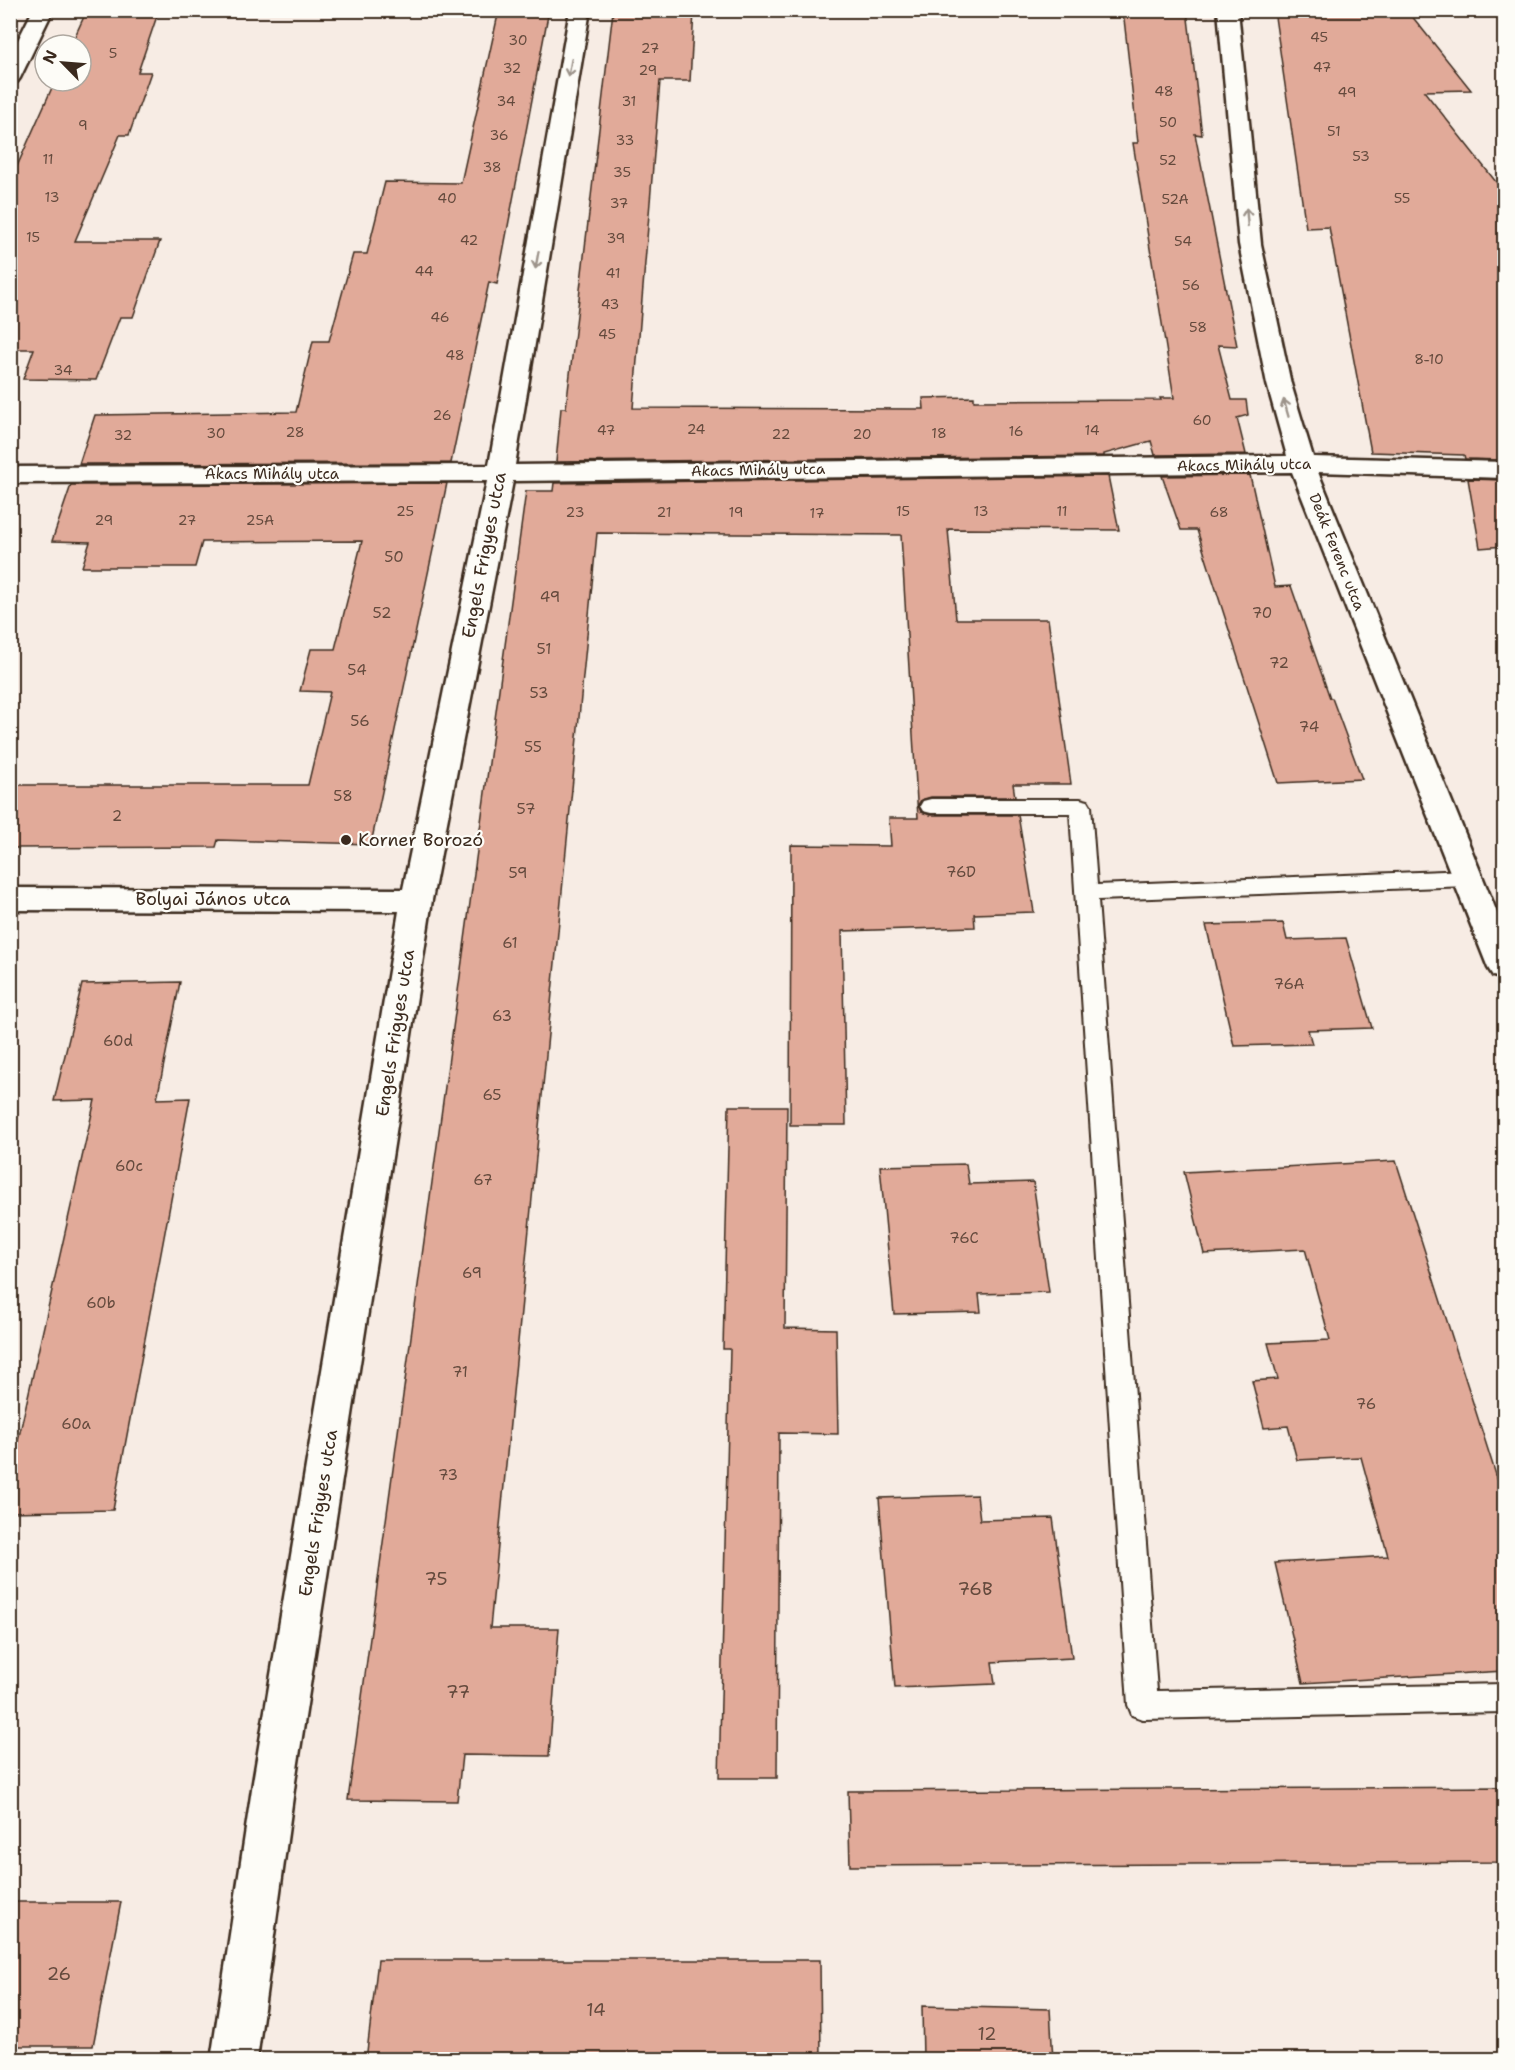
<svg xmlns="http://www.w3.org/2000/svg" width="1515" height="2070" viewBox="0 0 1515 2070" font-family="'Shantell Sans',sans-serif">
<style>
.building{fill:#e1aa99;stroke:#3b2a1e;stroke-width:1.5}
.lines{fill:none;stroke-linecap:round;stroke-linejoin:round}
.lane-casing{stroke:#3b2a1e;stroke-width:4}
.street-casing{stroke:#3b2a1e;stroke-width:5}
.lane{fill:#fdfcf7;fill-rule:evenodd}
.street{fill:#fdfcf7;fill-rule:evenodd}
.oneway{stroke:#9c938a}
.poi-dot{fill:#3b2a1e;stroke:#fdfcf7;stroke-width:2}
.labels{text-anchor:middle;stroke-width:4.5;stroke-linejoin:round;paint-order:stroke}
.far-number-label{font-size:14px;fill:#644a3d}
.far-street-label{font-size:15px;fill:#3b2a1e;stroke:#fdfcf7}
.number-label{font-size:15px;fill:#644a3d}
.street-label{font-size:18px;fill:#3b2a1e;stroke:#fdfcf7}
.poi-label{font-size:18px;fill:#3b2a1e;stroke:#fdfcf7;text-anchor:start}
.near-number-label{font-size:18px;fill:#644a3d}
</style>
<rect width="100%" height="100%" fill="#f7ece4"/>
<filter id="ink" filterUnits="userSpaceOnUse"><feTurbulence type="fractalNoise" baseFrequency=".0167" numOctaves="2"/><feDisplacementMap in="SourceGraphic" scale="12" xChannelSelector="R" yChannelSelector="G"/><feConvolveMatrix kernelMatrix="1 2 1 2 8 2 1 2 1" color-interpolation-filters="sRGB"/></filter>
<g filter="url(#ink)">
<g class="building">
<polygon points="87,10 159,10 138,72 151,72 129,135 120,135 75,241 160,241 133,317 120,317 96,380 23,379 34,349 10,349 10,182 55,81 81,81 81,45 71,45"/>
<polygon points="499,10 549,10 497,284 489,282 451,463 79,464 95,415 296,412 313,341 329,341 353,254 367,254 385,182 461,183"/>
<polygon points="1123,10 1187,10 1202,135 1195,134 1237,346 1218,345 1232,400 1246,400 1248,415 1237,418 1246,454 1155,455 1151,441 1104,454 1104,456 556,462 561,408 566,408 613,11 694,11 690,81 660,81 633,408 924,409 923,398 974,397 974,401 1161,400 1160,398 1174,398 1133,143 1138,143"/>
<polygon points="1274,10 1407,10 1471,90 1424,91 1504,192 1504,460 1465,459 1464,455 1371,452 1329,227 1306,228"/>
<polygon points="1250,475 1275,587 1291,586 1330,698 1332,698 1362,779 1278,783 1197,530 1181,530 1162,476"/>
<polygon points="1108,476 1119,530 948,529 956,619 1048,619 1071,784 1013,784 1015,797 931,797 921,800 918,805 921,812 930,815 1018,815 1034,912 974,914 975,927 842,931 846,1125 790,1125 791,845 891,846 889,818 918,818 901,535 597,533 490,1628 559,1628 549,1756 462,1755 457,1801 348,1800 526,491 553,491 554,483"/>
<polygon points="1468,479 1504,480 1504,546 1480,548"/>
<polygon points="447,483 371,844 218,840 216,847 10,848 10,785 308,785 330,692 300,691 311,649 335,649 362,541 202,542 195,567 82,567 90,542 52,541 71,485"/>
<polygon points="1283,923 1287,940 1346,938 1372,1028 1308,1030 1312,1044 1234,1046 1206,925"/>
<polygon points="180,982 157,1099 190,1098 113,1510 10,1512 10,1476 95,1100 54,1101 82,984"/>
<polygon points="729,1106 787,1106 785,1328 836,1329 838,1434 779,1433 777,1778 719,1778 730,1349 723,1349"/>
<polygon points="1396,1161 1504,1500 1504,1671 1303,1683 1275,1563 1388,1556 1361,1457 1297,1460 1288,1426 1264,1428 1252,1381 1278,1379 1268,1343 1330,1340 1305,1249 1204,1254 1184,1172"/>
<polygon points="966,1164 969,1184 1033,1182 1049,1292 979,1294 981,1312 894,1314 880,1166"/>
<polygon points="977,1495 980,1520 1053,1518 1072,1658 992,1662 995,1684 895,1688 879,1498"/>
<polygon points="1504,1787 1504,1862 850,1866 848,1791"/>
<polygon points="10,1902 121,1902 93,2046 10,2046"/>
<polygon points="378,1960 820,1960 821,2060 366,2060"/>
<polygon points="922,2006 1050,2009 1053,2060 923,2060"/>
</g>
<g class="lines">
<g class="lane-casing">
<polygon id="lane" points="931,799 1080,799 1088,801 1091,806 1097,885 1468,870 1476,873 1479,878 1476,883 1468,886 1098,900 1157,1691 1504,1684 1504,1712 1143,1719 1132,1715 1128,1705 1070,813 931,813 923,811 920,806 923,801"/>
</g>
<g class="street-casing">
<g id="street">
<polygon points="33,10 53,10 20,78 17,82 10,84 10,56"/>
<polygon points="570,10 590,10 515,465 1287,456 1267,384 1239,244 1218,10 1238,10 1261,244 1291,384 1313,457 1504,462 1504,478 1318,472 1504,930 1504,979 1493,976 1488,968 1292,472 513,481 432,900 295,1782 257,2060 211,2060 253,1782 399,911 10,910 10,888 403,889 487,481 10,483 10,467 489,465"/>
</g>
</g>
<use href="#lane" class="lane"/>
<use href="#street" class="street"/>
</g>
<defs><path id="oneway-shaft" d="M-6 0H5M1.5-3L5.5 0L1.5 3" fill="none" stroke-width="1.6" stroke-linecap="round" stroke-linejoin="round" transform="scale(1.5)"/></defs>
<g class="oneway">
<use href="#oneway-shaft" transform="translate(570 68) rotate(100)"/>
<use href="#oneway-shaft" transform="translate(1247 217) rotate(-95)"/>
<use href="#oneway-shaft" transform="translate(537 260) rotate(100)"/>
<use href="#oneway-shaft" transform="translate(1286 408) rotate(-106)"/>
</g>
</g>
<circle class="poi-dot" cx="346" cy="840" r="6"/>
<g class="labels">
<g class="far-number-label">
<text x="1319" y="42">45</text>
<text x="518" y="45">30</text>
<text x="650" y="53">27</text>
<text x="113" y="58">5</text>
<text x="1322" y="72">47</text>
<text x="512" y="73">32</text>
<text x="648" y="75">29</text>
<text x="1164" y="96">48</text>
<text x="1347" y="97">49</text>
<text x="506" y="106">34</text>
<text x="629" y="106">31</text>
<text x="1168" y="127">50</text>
<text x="83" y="130">9</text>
<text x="1334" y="136">51</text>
<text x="499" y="140">36</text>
<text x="625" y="145">33</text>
<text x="1361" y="161">53</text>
<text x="48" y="164">11</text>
<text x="1168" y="165">52</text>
<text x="492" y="172">38</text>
<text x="622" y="177">35</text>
<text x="52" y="202">13</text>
<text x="447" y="203">40</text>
<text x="1402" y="203">55</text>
<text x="1175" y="204">52A</text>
<text x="619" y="208">37</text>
<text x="33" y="242">15</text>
<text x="616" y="243">39</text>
<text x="469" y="245">42</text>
<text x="1183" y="246">54</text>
<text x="424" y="276">44</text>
<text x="613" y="278">41</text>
<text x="1191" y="290">56</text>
<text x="610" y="309">43</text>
<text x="440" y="322">46</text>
<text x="1198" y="332">58</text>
<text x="607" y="339">45</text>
<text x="455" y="360">48</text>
<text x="1429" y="364">8-10</text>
<text x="63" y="375">34</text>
<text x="442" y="420">26</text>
<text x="1202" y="425">60</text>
<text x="696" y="434">24</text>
<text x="606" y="435">47</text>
<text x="1092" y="435">14</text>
<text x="1016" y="436">16</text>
<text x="295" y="437">28</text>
<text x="216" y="438">30</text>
<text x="939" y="438">18</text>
<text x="781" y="439">22</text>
<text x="862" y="439">20</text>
<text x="123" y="440">32</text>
<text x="405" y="516">25</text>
<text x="903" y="516">15</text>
<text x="981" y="516">13</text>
<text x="1062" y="516">11</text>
<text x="575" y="517">23</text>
<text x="664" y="517">21</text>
<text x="736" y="517">19</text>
<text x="1219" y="517">68</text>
<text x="817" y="518">17</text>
<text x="104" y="525">29</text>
<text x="187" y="525">27</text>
<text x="260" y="525">25A</text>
</g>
<g class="far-street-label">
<text transform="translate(1244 465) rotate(-1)" y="5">Akacs Mihály utca</text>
<text transform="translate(758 470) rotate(-1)" y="5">Akacs Mihály utca</text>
<text x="272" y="479">Akacs Mihály utca</text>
<text transform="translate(1337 552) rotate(68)" y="5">Deák Ferenc utca</text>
</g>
<g class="number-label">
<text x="394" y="562">50</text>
<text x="550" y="602">49</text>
<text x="382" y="618">52</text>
<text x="1262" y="618">70</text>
<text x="544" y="654">51</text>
<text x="1279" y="668">72</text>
<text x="357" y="675">54</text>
<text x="539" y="698">53</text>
<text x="360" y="726">56</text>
<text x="1309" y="732">74</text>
<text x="533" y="752">55</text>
<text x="343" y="801">58</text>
<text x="526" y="814">57</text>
<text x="117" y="821">2</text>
<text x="961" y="877">76D</text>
<text x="518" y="878">59</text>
<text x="510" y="948">61</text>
<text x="1289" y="989">76A</text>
<text x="502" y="1021">63</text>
<text x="118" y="1046">60d</text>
<text x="492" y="1100">65</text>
<text x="129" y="1171">60c</text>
<text x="483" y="1185">67</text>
<text x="964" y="1243">76C</text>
<text x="472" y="1278">69</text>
<text x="101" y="1308">60b</text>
<text x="460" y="1377">71</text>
<text x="1366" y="1409">76</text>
<text x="76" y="1429">60a</text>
<text x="448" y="1480">73</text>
</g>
<g class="street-label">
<text transform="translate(484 555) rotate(-79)" y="6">Engels Frigyes utca</text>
<text x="213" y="905">Bolyai János utca</text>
<text transform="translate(395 1033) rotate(-81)" y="6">Engels Frigyes utca</text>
<text transform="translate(318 1513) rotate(-81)" y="6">Engels Frigyes utca</text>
</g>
<g class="poi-label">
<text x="358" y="846">Korner Borozó</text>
</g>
<g class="near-number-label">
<text x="436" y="1585">75</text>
<text x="975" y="1595">76B</text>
<text x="458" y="1698">77</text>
<text x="59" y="1980">26</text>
<text x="596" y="2016">14</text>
<text x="987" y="2040">12</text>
</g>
</g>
<rect width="1515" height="2070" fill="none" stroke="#fdfcf7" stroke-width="36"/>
<rect x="18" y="18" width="1479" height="2034" fill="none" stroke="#3b2a1e" stroke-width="2" filter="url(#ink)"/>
<g transform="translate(63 63) rotate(295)"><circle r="28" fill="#fdfcf7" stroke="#afa8a0" stroke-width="1.5"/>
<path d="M0-4.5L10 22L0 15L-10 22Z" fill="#3b2a1e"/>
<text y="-9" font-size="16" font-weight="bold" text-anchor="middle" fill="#3b2a1e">N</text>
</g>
</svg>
